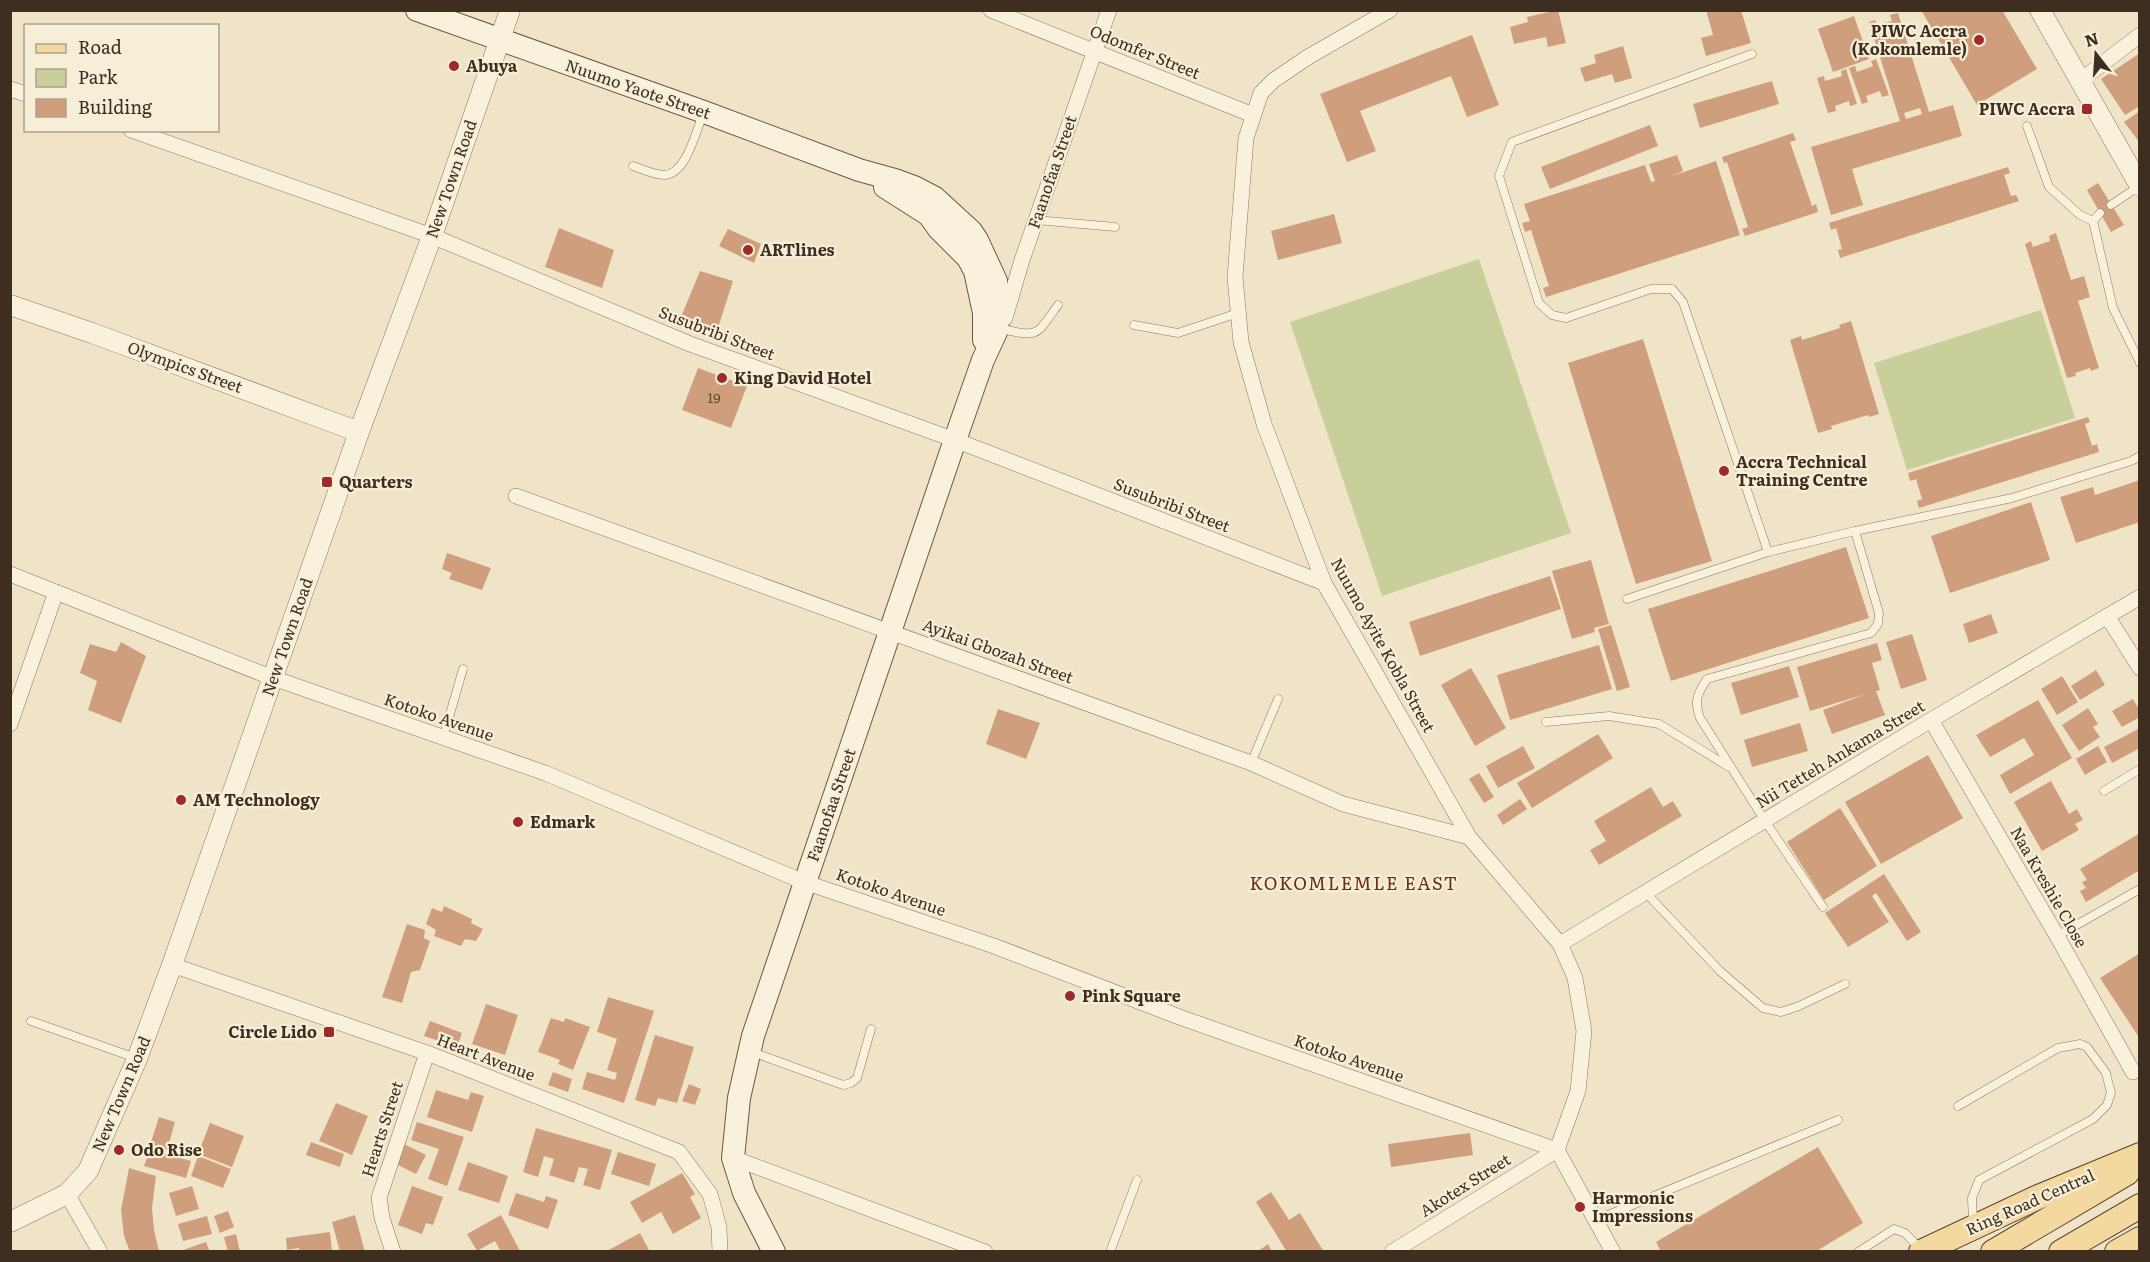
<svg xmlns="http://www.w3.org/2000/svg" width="2150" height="1262" viewBox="0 0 2150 1262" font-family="Literata,serif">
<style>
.green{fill:#c9cf9b}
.building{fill:#cf9f7d;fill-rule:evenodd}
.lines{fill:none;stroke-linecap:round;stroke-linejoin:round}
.service-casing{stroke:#8d765c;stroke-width:9}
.minor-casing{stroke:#8d765c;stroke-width:16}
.tertiary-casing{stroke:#8d765c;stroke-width:21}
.secondary-casing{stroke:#6f573f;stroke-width:24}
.primary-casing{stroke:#5b4430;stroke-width:26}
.service{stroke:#faf1dc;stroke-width:8}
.minor{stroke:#faf1dc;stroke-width:15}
.tertiary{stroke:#faf1dc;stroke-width:20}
.secondary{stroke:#faf1dc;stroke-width:22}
.primary{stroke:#f3d9a0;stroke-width:24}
.poi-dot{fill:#9e2a2b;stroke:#f7eed8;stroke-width:2}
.labels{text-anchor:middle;stroke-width:4.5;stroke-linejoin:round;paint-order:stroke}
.number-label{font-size:14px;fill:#624a37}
.poi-label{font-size:16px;font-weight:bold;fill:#3d2e20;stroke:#f7eed8;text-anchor:start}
.street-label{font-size:16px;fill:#3d2e20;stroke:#f7eed8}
.neighbourhood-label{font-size:18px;letter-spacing:1.5px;fill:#6b2e1e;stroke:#f7eed8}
</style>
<rect width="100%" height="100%" fill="#f0e4c8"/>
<g class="green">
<polygon points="1479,259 1571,533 1382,596 1290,322"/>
<polygon points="2041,310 2075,418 1907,470 1874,363"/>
</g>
<g class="building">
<polygon points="1558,10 1566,43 1548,47 1546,37 1514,44 1510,27 1528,22 1527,17"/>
<polygon points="1706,10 1741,10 1751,43 1706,56 1701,38 1713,35"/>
<polygon points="1921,10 2002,10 2037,69 1977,105"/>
<path d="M 1898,13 L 1929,112 L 1953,105 L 1962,136 L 1852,169 L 1863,205 L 1831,215 L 1811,147 L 1900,121 L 1869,22 L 1875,20 L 1877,25 L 1892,21 L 1890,15 ZM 1920,108 L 1922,114 L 1906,119 L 1904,113 Z"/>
<polygon points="1854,16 1869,59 1833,72 1818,29"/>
<polygon points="1472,35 1499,105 1467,117 1451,76 1360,111 1376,151 1347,162 1320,94"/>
<polygon points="1623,46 1632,78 1615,83 1612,74 1585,82 1580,68 1596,63 1594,55"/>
<polygon points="2140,53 2140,106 2125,115 2101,79"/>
<polygon points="1876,59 1889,95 1882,97 1880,91 1866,96 1868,102 1862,104 1849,68 1855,66 1857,72 1873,66 1871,61"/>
<polygon points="1846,69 1857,104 1850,106 1849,101 1835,106 1836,111 1828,113 1817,78 1824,76 1825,81 1842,76 1841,71"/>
<polygon points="1772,81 1779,104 1700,128 1693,104"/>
<polygon points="2140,111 2140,143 2124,122"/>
<polygon points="1650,125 1658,146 1550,189 1541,167"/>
<polygon points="1793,133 1796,140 1790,142 1812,206 1816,204 1818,212 1745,236 1742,229 1748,227 1727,162 1724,163 1722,157"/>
<polygon points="1677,155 1683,171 1672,176 1716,161 1740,235 1546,297 1543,288 1549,286 1531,230 1525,232 1522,223 1530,221 1524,204 1645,165 1651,182 1655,181 1649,164"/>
<polygon points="2008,167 2010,173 2004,175 2011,196 2016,195 2019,201 1840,258 1838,250 1842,249 1836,228 1831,230 1829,223"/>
<polygon points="2098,183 2124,225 2111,232 2087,190"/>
<polygon points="1334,214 1342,243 1278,260 1271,231"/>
<polygon points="559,228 614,250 602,288 545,267"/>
<polygon points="728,229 761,244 754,263 719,246"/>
<polygon points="2056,233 2071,280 2084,276 2090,297 2078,301 2099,368 2091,371 2090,368 2075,373 2076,376 2067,378 2025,244 2031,241 2033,247 2050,241 2049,236"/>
<polygon points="700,271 733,281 717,331 681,317"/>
<polygon points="1851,321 1879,414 1869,417 1868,415 1831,426 1832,429 1818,433 1790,340 1801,336 1802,340 1840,328 1839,325"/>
<polygon points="1643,339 1712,561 1636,584 1568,363"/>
<polygon points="698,368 747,386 731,428 682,410"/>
<polygon points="2088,417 2090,422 2085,424 2092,446 2097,444 2099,452 1919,508 1917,501 1922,499 1916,479 1910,481 1908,473"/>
<polygon points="2140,480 2140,522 2076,543 2060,497 2093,487 2095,495"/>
<polygon points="2031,502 2050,560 1950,593 1931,536"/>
<polygon points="1846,547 1869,618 1671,681 1648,609"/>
<polygon points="447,553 491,568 482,590 449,579 452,573 442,569"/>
<polygon points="1591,560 1609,624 1594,628 1595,632 1572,639 1552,571"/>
<polygon points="1550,576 1561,609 1420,656 1409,622"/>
<polygon points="1991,614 1998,633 1969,643 1963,624"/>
<polygon points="1611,625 1630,687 1617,691 1598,629"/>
<polygon points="1912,634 1927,680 1901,689 1886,642"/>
<polygon points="121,642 146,656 121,723 88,710 97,681 80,673 90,644 116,652"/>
<polygon points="1877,643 1882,660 1872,663 1880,690 1876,691 1885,715 1832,734 1823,710 1866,694 1810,711 1797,667"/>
<polygon points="1599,645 1612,689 1510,720 1497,675"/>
<polygon points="1789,666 1799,697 1741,715 1731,683"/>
<polygon points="1471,668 1506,728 1475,746 1441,685"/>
<polygon points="2096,670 2105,685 2080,700 2071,686"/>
<polygon points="2062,676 2078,702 2057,715 2041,689"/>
<polygon points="2133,699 2140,711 2140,717 2122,727 2112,711"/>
<polygon points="2038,700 2072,758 2010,794 2000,775 2034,755 2024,738 1990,757 1976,735"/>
<polygon points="2088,708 2098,724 2093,727 2100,737 2079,751 2062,725"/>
<polygon points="998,709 1040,723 1026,759 986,744"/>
<polygon points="1800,723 1808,751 1752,767 1744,740"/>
<polygon points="2140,728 2140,748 2112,763 2104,747"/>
<polygon points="1598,734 1613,758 1532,808 1517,783"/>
<polygon points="1523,746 1535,768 1498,788 1486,766"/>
<polygon points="2098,746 2107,762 2085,775 2076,759"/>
<polygon points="1928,755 1963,818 1881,864 1845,802"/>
<polygon points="1479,773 1494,797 1484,803 1469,779"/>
<polygon points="2051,781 2069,814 2077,809 2083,820 2075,824 2079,830 2042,851 2014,802"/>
<polygon points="1651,787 1663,807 1673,801 1682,816 1599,865 1590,850 1606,841 1594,821"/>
<polygon points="1520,799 1527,809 1503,825 1497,815"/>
<polygon points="1840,808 1877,866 1824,900 1787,842"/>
<polygon points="2140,833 2140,870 2086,902 2080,891 2086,888 2082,882 2087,880 2080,869"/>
<polygon points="1884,874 1921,932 1907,941 1876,893 1872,896 1889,922 1848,947 1825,913"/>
<polygon points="444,906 472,919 471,923 483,929 476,941 465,939 461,946 434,936 436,930 426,924 432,908 442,912"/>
<polygon points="407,924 425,930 424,938 430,941 420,970 411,972 402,1003 382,997"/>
<polygon points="2140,953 2140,1039 2100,978"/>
<polygon points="608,997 654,1011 624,1103 582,1089 587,1072 615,1080 617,1073 607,1070 617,1039 597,1032"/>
<polygon points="486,1004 518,1015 505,1055 472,1044"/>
<polygon points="551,1018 564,1022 565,1018 590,1027 573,1070 558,1064 560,1060 538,1052"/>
<polygon points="430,1021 462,1033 457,1047 424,1036"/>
<polygon points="655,1035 694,1047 677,1103 658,1098 655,1106 635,1100"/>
<polygon points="553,1072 572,1079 568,1092 548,1085"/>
<polygon points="689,1084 701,1089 695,1105 682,1101"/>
<polygon points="436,1090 468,1100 471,1092 484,1096 472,1132 427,1117"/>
<polygon points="336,1103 368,1116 352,1155 319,1141"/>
<polygon points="159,1117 175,1122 167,1150 150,1145"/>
<polygon points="417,1122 464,1137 447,1186 428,1179 439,1149 411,1140"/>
<polygon points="210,1123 244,1136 232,1167 198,1154"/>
<polygon points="536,1128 612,1150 600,1190 583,1185 588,1169 579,1167 574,1183 549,1175 554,1159 544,1156 538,1177 523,1172"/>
<polygon points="1470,1133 1473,1155 1391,1167 1388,1144"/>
<polygon points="311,1142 344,1154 340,1167 306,1155"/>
<polygon points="404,1144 426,1155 416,1174 394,1163"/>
<polygon points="1818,1147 1863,1223 1815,1252 1661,1252 1656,1242"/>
<polygon points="150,1149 191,1161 186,1178 144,1166"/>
<polygon points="618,1152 656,1164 649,1186 611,1174"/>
<polygon points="198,1156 231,1169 223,1188 191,1176"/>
<polygon points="468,1162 508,1176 499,1203 458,1190"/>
<polygon points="129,1168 156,1176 152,1208 154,1230 159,1251 130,1252 124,1236 121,1210"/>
<polygon points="682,1173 695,1194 690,1197 701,1218 673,1234 661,1212 642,1223 630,1202"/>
<polygon points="192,1186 199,1209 176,1216 169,1193"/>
<polygon points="412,1186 443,1197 433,1225 426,1223 422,1234 398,1225"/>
<polygon points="1271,1192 1289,1220 1300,1213 1324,1252 1287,1252 1256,1202"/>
<polygon points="516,1193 544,1202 546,1196 558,1200 548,1229 508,1215"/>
<polygon points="228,1211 234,1227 220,1233 214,1216"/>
<polygon points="355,1215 365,1252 340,1252 332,1222"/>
<polygon points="501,1215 520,1251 501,1252 495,1241 477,1251 467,1234"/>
<polygon points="207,1216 212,1234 183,1241 178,1224"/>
<polygon points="330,1232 332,1252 299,1252 299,1248 287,1250 286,1238"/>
<polygon points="640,1233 650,1252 605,1252"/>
<polygon points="236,1234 240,1252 228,1252 224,1237"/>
<polygon points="206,1242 210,1252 180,1252 180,1251"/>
<polygon points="1268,1244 1272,1252 1257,1252"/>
</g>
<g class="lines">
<g class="service-casing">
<g id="service">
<polyline points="1752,54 1512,142 1499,176 1539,303 1552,315 1566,318 1651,289 1672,289 1683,302 1768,552 1855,531 2012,498 2131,461 2140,456"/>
<polyline points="2027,126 2049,187 2080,215 2093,221"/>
<path d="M 633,166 C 642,169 654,175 664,175 C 686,175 696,131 703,114"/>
<polyline points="2111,205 2138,187"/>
<polyline points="2100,213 2093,221 2113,308 2140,363"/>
<polyline points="1036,220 1115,227"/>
<polyline points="1134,325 1178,333 1238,313"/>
<path d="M 1002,329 C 1040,338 1036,335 1058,305"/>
<polyline points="1627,599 1768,552"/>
<polyline points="1546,722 1609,716 1659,724 1729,767"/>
<polyline points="443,738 463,669"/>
<polyline points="1251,763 1278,699"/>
<polyline points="2104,791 2140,769"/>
<polyline points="1646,893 1721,972 1763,1008 1781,1012 1799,1006 1845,984"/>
<path d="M 1823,907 L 1765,821 L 1700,718 C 1694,701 1697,694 1707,679 L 1871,633 L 1878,624 L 1879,613 L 1855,531"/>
<polyline points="2057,936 2140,889"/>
<polyline points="31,1021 136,1058"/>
<polyline points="752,1052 843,1085 851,1083 857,1078 871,1029"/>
<polyline points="1958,1106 2058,1048 2080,1044 2087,1047 2106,1073 2111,1093 2107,1105 2093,1119 1979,1180 1972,1198 1973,1223"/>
<polyline points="1596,1220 1838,1120"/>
<polyline points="1110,1252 1137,1180"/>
<polyline points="1858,1252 1894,1229 1905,1233 1921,1250"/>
</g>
</g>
<g class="minor-casing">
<g id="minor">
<polyline points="991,10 1253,115"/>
<polyline points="1390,10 1308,57 1274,80 1261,93 1246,138 1235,277 1241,342 1264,424 1324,583 1469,837 1560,944 1575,978 1584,1031 1578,1091 1557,1150 1392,1252"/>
<polyline points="2081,80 2140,35"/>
<polyline points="10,89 26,94"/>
<polyline points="131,130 432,236 690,344 955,440 1324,583"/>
<polyline points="1005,318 1022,260 1109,10"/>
<polyline points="516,496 1251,763 1343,804 1469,837"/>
<polyline points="10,574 273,678 545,773 804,882 994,946 1182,1018 1557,1150 1613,1252"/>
<polyline points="2107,616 2140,668"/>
<polyline points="1931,720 2057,936 2133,1072"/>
<polyline points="10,724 56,592"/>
<polyline points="1560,944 1931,720 2140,597"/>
<polyline points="172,965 427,1053 679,1152 710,1194 719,1227 720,1252"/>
<polyline points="733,1158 985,1252"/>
<polyline points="67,1194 100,1252"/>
<polyline points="393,1252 382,1218 379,1198 427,1053"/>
</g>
</g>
<g class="tertiary-casing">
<g id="tertiary">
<polyline points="2040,10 2140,186"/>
<polyline points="10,305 92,333 359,432"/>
<polyline points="10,1222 67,1194 88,1171 137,1059 172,965 359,432 432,236 510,10"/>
</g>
</g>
<g class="secondary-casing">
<g id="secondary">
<polyline points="417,10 704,112 859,170 895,180 914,187 935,198 971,231 977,240 996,281 1000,310 996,332 983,360 955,440 753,1036 739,1098 733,1158 744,1193 774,1252"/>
<polyline points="885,187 929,215 939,229 968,258 975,271 984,313 984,340"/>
</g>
</g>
<g class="primary-casing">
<g id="primary">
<polyline points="1921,1252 2036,1198 2140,1155"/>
<polyline points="1993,1252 2127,1173"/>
<polyline points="2061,1252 2140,1206"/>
<polyline points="2117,1252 2140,1239"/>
</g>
</g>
<use href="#service" class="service"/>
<use href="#minor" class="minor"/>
<use href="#tertiary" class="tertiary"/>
<use href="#secondary" class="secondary"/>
<use href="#primary" class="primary"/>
</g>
<g class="poi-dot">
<circle cx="1979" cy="40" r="6"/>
<circle cx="454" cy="66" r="6"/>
<rect x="2081" y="103" width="12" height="12" rx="3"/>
<circle cx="748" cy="250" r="6"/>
<circle cx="722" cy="378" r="6"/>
<circle cx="1724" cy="471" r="6"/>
<rect x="321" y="476" width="12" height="12" rx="3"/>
<circle cx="181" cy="800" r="6"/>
<circle cx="518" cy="822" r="6"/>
<circle cx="1070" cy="996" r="6"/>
<rect x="323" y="1026" width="12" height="12" rx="3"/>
<circle cx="119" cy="1150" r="6"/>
<circle cx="1580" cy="1207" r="6"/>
</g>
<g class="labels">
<g class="number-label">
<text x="714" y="403">19</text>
</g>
<g class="poi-label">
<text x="1967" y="37" text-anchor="end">PIWC Accra<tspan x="1967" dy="18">(Kokomlemle)</tspan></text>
<text x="466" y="72">Abuya</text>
<text x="2075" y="115" text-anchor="end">PIWC Accra</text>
<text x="760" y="256">ARTlines</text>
<text x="734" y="384">King David Hotel</text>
<text x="1736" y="468">Accra Technical<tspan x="1736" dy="18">Training Centre</tspan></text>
<text x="339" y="488">Quarters</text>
<text x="193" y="806">AM Technology</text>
<text x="530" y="828">Edmark</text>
<text x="1082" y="1002">Pink Square</text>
<text x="317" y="1038" text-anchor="end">Circle Lido</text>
<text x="131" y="1156">Odo Rise</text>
<text x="1592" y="1204">Harmonic<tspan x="1592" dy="18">Impressions</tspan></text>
</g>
<g class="street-label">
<text transform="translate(1145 52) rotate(22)" y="6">Odomfer Street</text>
<text transform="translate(638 89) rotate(19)" y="6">Nuumo Yaote Street</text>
<text transform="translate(1052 172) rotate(-71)" y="6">Faanofaa Street</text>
<text transform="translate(451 179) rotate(-71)" y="6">New Town Road</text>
<text transform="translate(717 333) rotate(21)" y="6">Susubribi Street</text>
<text transform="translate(185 367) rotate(20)" y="6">Olympics Street</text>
<text transform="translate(1172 505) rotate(21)" y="6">Susubribi Street</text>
<text transform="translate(287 637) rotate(-71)" y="6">New Town Road</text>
<text transform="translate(1383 645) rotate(61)" y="6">Nuumo Ayite Kobla Street</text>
<text transform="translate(998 651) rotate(20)" y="6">Ayikai Gbozah Street</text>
<text transform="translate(439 717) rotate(19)" y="6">Kotoko Avenue</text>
<text transform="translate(1840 754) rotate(-31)" y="6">Nii Tetteh Ankama Street</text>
<text transform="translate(831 805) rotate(-71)" y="6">Faanofaa Street</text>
<text transform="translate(2049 887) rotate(60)" y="6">Naa Kreshie Close</text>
<text transform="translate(891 892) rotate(19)" y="6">Kotoko Avenue</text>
<text transform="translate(486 1057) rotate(21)" y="6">Heart Avenue</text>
<text transform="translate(1349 1058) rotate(19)" y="6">Kotoko Avenue</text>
<text transform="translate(121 1094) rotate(-67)" y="6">New Town Road</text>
<text transform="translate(382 1129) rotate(-72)" y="6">Hearts Street</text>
<text transform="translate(1465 1185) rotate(-32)" y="6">Akotex Street</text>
<text transform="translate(2030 1202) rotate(-24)" y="6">Ring Road Central</text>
</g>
<g class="neighbourhood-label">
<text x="1354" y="890">KOKOMLEMLE EAST</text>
</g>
</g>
<rect width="2150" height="1262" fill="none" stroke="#3d2e20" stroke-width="24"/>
<rect x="24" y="24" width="195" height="108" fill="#f7eed8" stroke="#ada18e" stroke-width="1.5"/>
<rect x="36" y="44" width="30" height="9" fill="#f3d9a0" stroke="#ada18e" stroke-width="1.5"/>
<text x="78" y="54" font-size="18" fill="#3d2e20">Road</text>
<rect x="36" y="69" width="30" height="18" fill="#c9cf9b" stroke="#ada18e" stroke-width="1.5"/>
<text x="78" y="84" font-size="18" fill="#3d2e20">Park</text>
<rect x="36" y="99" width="30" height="18" fill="#cf9f7d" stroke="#ada18e" stroke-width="1.5"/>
<text x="78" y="114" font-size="18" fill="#3d2e20">Building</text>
<g transform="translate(2096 54) rotate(343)" stroke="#f7eed8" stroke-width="4.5" paint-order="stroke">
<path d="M0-4.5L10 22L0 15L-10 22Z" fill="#3d2e20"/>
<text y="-9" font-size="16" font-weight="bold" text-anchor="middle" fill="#3d2e20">N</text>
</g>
</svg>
